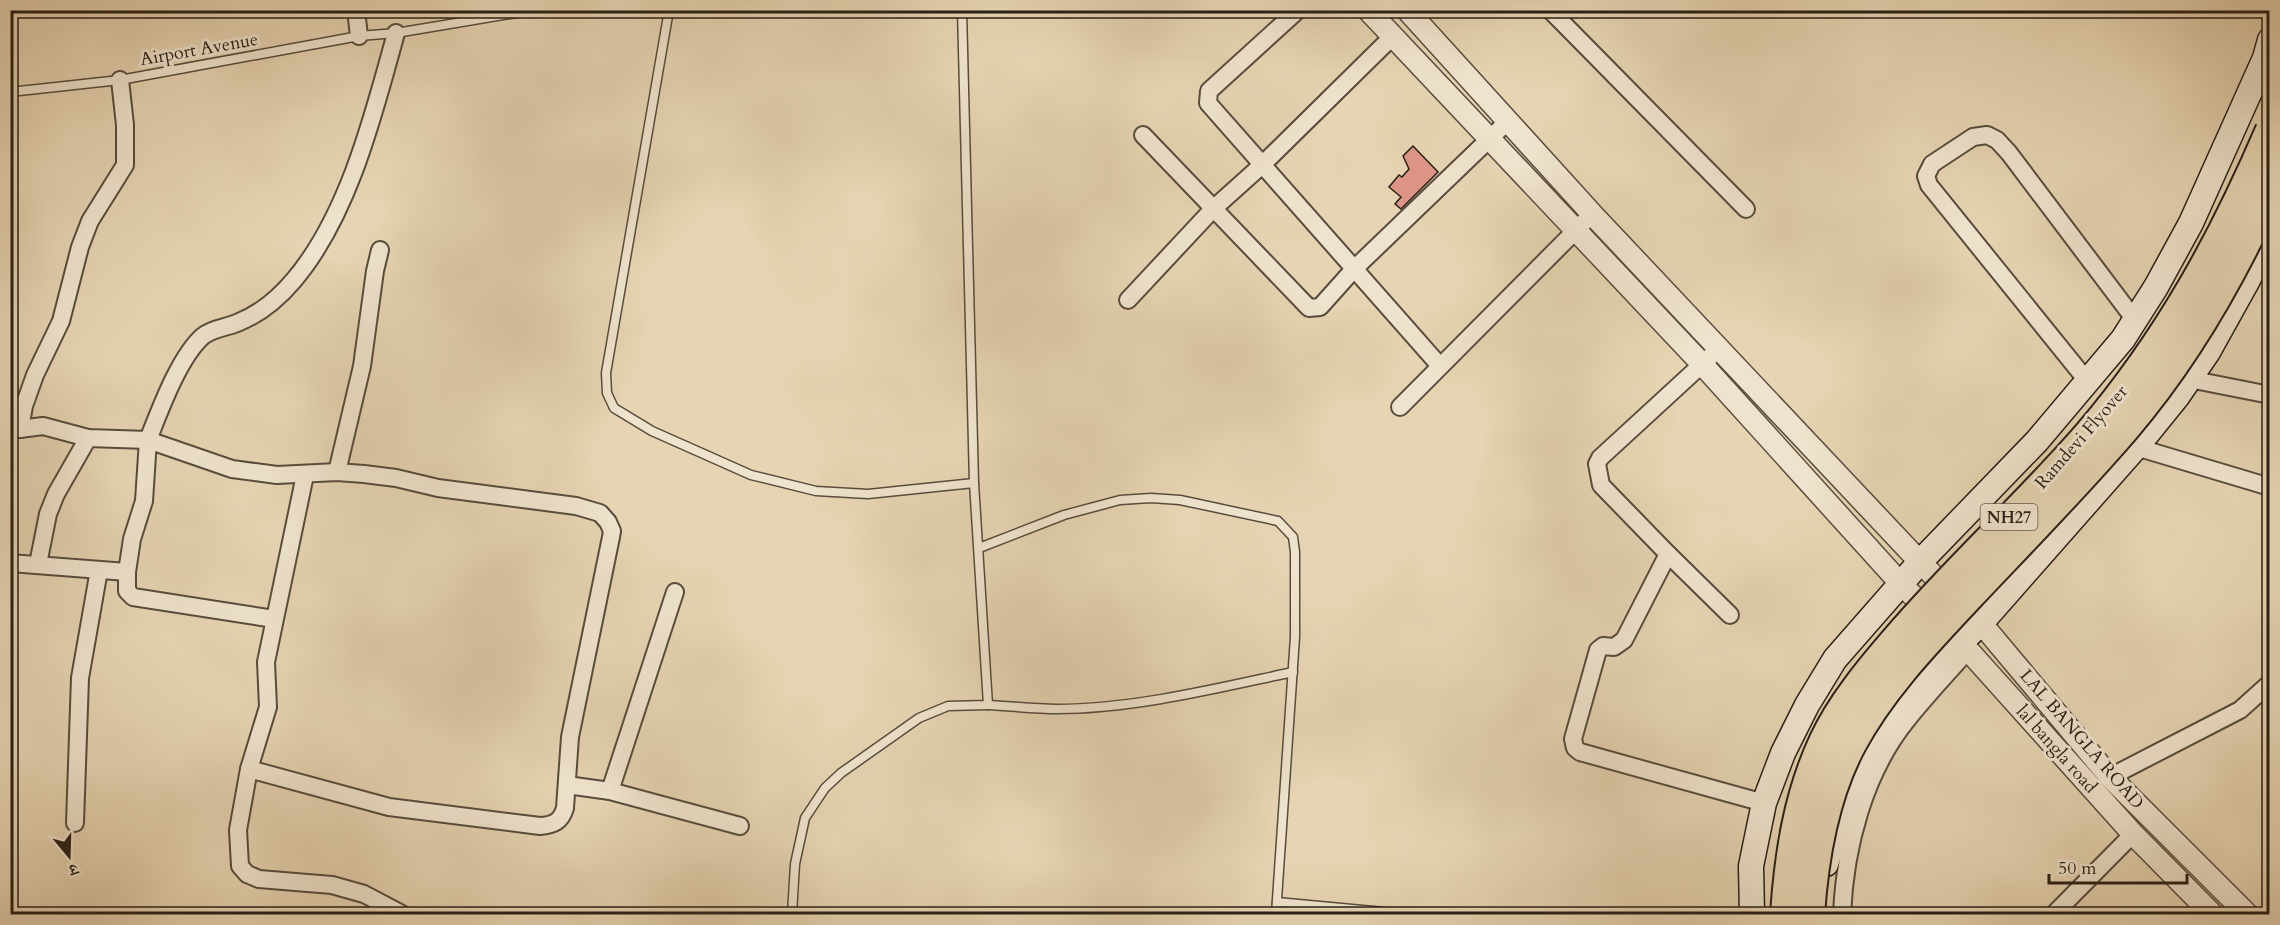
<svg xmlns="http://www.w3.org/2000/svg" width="2280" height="925" viewBox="0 0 2280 925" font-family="Cardo,'Noto Serif Devanagari',serif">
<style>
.building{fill:#de9688;stroke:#281f17;stroke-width:1.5}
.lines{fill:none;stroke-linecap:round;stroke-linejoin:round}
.service-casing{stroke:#584c3e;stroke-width:11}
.minor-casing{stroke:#584c3e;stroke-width:20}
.tertiary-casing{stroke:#584c3e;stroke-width:24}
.secondary-casing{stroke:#281f17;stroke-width:27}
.service{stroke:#efe3cd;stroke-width:8}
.minor{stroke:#efe3cd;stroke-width:16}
.tertiary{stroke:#efe3cd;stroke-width:21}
.secondary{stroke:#efe3cd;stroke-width:24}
.trunk-bridge-casing{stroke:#281f17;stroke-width:32;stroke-linecap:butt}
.trunk-bridge{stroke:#e6d4b2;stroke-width:28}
.labels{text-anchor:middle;stroke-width:6;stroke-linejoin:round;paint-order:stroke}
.shield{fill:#efe3cd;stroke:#645a4e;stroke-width:1.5}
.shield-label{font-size:16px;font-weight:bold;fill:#281f17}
.street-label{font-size:18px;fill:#281f17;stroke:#efe3cd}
</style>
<rect width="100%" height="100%" fill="#e6d4b2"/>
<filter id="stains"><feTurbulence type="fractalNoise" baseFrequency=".00333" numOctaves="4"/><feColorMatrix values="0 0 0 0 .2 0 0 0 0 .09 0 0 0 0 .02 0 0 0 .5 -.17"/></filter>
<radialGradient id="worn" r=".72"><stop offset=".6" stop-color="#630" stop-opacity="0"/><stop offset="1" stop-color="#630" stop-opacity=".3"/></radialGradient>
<polygon class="building" points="1413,146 1438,172 1401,209 1395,204 1401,197 1389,187 1399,175 1402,177 1409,169 1403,156"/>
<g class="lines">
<g class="service-casing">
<g id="service">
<polyline points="669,10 606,373 607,393 614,408 652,431 751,475 816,491 868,494 974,483"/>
<polyline points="10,92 120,80 359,36 396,33 534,10"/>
<polyline points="979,548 1064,515 1120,500 1151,498 1180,500 1278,521 1293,537 1295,552 1295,637 1276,914"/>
<path d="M 988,705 C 1011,706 1034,709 1057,709 C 1134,709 1218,688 1293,672"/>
<polyline points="1277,902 1406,914"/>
<polyline points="792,914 795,864 805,818 825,788 841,773 919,718 948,706 988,705 974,483 962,10"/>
</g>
</g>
<g class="minor-casing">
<g id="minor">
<polyline points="356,10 359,36"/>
<polyline points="1298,10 1209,91 1208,103 1440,366"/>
<polyline points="1550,10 1746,209"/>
<polyline points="1143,135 1309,308 1320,307 1354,269 1507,122"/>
<polyline points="1128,300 1213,209 1262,165 1393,36"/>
<polyline points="1711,356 1600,458 1597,464 1601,485 1668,554 1624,640 1614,647 1603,646 1598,650 1573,739 1575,748 1580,752 1764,803"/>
<polyline points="2189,379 2270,395"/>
<polyline points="2088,382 1929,185 1926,176 1932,164 1973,137 1987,135 1997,140 2009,153 2135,320"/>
<polyline points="1400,407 1592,214"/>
<path d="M 10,427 L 20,429 L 43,426 L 88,438 L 148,440 C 160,410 179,357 203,336 C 213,328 225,328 237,323 C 260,314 278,299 294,280 C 349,215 374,113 396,33"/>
<polyline points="20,429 24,406 35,375 61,321 80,247 90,221 125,165 125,125 120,80"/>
<polyline points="2136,447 2270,487"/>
<polyline points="337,472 362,366 375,271 380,250"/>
<polyline points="305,475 266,662 268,707 249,769 238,830 240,866 247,874 259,879 332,885 364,894 402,914"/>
<polyline points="1668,554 1730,615"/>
<path d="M 10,563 L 127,572 L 132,539 L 144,501 L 148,440 L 232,469 L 277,475 L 337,472 L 364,474 L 396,478 L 438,488 L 576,506 L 600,513 L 608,522 L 612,531 L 611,537 L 570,737 L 565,808 C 561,822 553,825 540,826 L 389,807 L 249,769"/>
<polyline points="38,564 48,514 56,494 88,438"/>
<polyline points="127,572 127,591 133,597 274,619"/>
<polyline points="2110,777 2240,710 2270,683"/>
<polyline points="567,785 610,791 675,592"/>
<polyline points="610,791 740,826"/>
<polyline points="75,823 80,678 99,570"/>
<path d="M 1842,914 C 1845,847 1864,773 1907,720 C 1926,696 1948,673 1968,650"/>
<polyline points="2054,914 2133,834"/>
</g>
</g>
<g class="tertiary-casing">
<g id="tertiary">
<polyline points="1368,10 1702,364 1901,584 1968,650 2133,834 2212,914"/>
<polyline points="1407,10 1594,216 1920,562 1981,623 2110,777 2247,914"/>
</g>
</g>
<g class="secondary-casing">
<g id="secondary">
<polyline points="1826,864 1850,785 1874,736 1905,697 1981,623 2143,439 2177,397 2208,352 2248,280 2270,233"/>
<polyline points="1752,914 1751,866 1764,803 1783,753 1807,705 1835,659 1920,562 2037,441 2123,339 2156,287 2191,223 2265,58 2270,40"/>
</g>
</g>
<use href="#service" class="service"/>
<use href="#minor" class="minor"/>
<use href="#tertiary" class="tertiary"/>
<use href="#secondary" class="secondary"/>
<g class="trunk-bridge-casing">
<g id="trunk-bridge">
<path d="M 1785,914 C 1789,855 1798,795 1824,740 C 1841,704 1869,670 1895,640 C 1956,568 2027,505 2089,433 C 2168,340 2222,242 2270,130"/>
<path d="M 1810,914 C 1814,857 1824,796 1852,744 C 1882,688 1928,641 1971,595 C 2023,540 2076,486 2125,429 C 2185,359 2232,277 2270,193"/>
</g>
</g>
<use href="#trunk-bridge" class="trunk-bridge"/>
</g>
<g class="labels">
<rect class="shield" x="1980.5" y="504" width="57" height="26" rx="4.5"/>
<g class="shield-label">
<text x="2009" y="523">NH27</text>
</g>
<g class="street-label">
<text transform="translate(199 49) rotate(-10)" y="6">Airport Avenue</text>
<text transform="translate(2081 437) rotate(-49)" y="6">Ramdevi Flyover</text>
<text transform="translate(2082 739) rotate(49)" y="6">LAL BANGLA ROAD</text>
<text transform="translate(2057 749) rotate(48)" y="6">lal bangla road</text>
</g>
</g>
<rect width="2280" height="925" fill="none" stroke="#e6d4b2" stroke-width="36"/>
<rect x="12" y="12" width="2256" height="901" fill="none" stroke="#281f17" stroke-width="3"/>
<rect x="18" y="18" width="2244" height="889" fill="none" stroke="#281f17" stroke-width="1.5"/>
<g transform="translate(69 856) rotate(161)" stroke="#efe3cd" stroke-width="4.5" paint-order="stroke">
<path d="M0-4.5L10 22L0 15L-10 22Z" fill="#281f17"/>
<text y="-9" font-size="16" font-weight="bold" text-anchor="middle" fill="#281f17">उ</text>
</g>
<path d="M2049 874v9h138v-9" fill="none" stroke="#281f17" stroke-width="3"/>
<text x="2058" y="874" font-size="18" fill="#281f17" stroke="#efe3cd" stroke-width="4.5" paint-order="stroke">50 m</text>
<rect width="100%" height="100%" filter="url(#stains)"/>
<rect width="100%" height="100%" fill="url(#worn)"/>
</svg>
